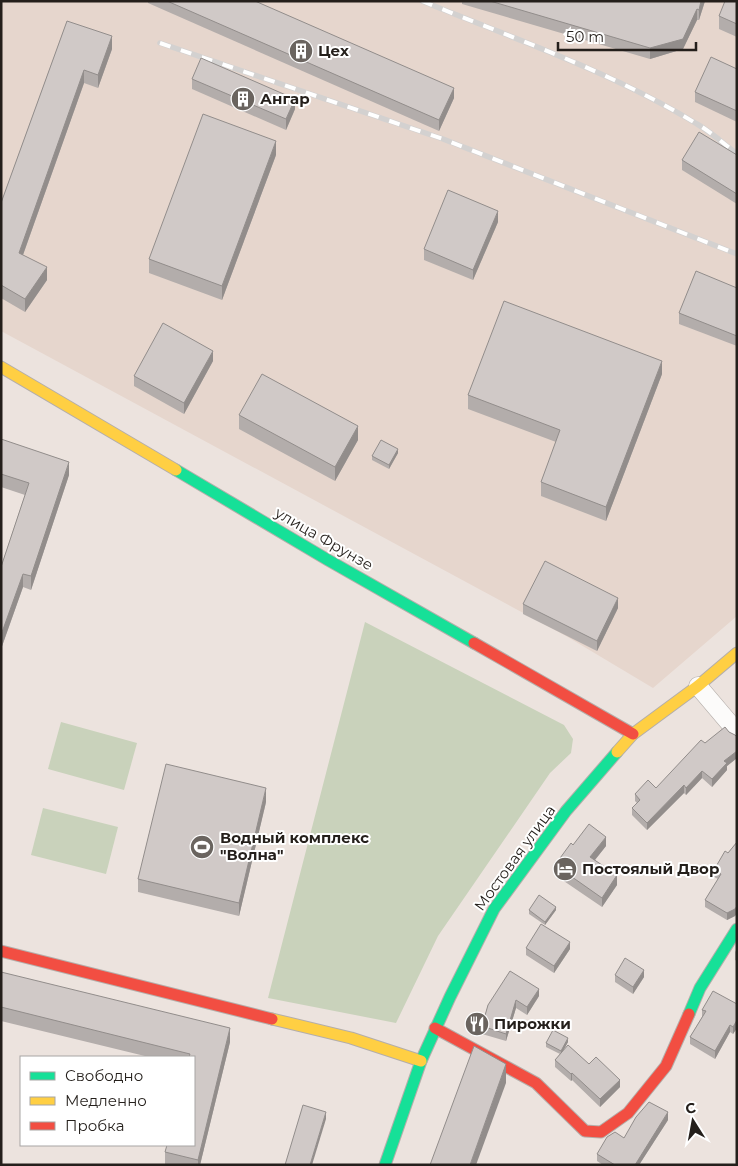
<svg xmlns="http://www.w3.org/2000/svg" width="738" height="1166" viewBox="0 0 738 1166" font-family="Montserrat,sans-serif">
<style>
.built{fill:#e6d6cd}
.green{fill:#c9d2bb}
.lines{fill:none;stroke-linecap:round;stroke-linejoin:round}
.street-casing{stroke:#b4aeaa;stroke-width:19}
.fast-casing{stroke:#b4aeaa;stroke-width:13}
.slow-casing{stroke:#b4aeaa;stroke-width:13}
.jam-casing{stroke:#b4aeaa;stroke-width:13}
.street{stroke:#fcfbfa;stroke-width:18}
.fast{stroke:#16e098;stroke-width:11}
.slow{stroke:#ffcf43;stroke-width:11}
.jam{stroke:#f24e42;stroke-width:11}
.rail-casing{stroke:#d3d1d0;stroke-width:5.5}
.rail{stroke:#fff;stroke-width:4;stroke-dasharray:11;stroke-linecap:butt}
.wall{fill:#b3adab}
.shaded-wall{fill:#928d8b}
.building{fill:#d0c9c7;stroke:#928d8b}
.labels{text-anchor:middle;stroke-width:4;stroke-linejoin:round;paint-order:stroke}
.poi-label{font-size:15px;font-weight:bold;fill:#241f1b;stroke:#fff;text-anchor:start}
.street-label{font-size:15px;fill:#241f1b;stroke:#fff}
</style>
<rect width="100%" height="100%" fill="#ece3de"/>
<polygon class="built" points="1,1 737,1 737,616 653,688 566,636 1,331"/>
<g class="green">
<polygon points="365,622 564,725 573,739 571,753 550,773 438,936 396,1023 268,998"/>
<polygon points="61,722 137,743 124,790 48,769"/>
<polygon points="43,808 118,827 106,874 31,855"/>
</g>
<g class="lines">
<g class="street-casing">
<polyline id="street" points="698,686 737,732"/>
</g>
<g class="fast-casing">
<g id="fast">
<polyline points="176,470 328,560 474,643"/>
<polyline points="689,1014 700,988 737,929"/>
<polyline points="385,1165 421,1061 450,997 494,909 566,811 617,752"/>
</g>
</g>
<g class="slow-casing">
<g id="slow">
<polyline points="1,367 176,470"/>
<polyline points="617,752 633,734 698,686 737,653"/>
<polyline points="272,1019 351,1038 421,1061"/>
</g>
</g>
<g class="jam-casing">
<g id="jam">
<polyline points="474,643 633,734"/>
<polyline points="1,951 272,1019"/>
<polyline points="435,1028 536,1083 585,1131 601,1132 628,1113 666,1066 689,1014"/>
</g>
</g>
<use href="#street" class="street"/>
<use href="#fast" class="fast"/>
<use href="#slow" class="slow"/>
<use href="#jam" class="jam"/>
<g class="rail-casing">
<g id="rail">
<path d="M 422,1 C 515,39 612,72 697,124 C 711,132 724,144 737,154"/>
<polyline points="160,43 443,139 737,254"/>
</g>
</g>
<use href="#rail" class="rail"/>
</g>
<g class="wall">
<polygon points="148,1 255,1 454,98 439,131 148,3"/>
<polygon points="462,1 705,1 699,20 697,20 683,49 650,59 462,4"/>
<polygon points="737,1 737,37 719,29 719,16"/>
<polygon points="67,21 112,49 98,88 84,83 23,255 47,280 25,312 1,298 1,203"/>
<polygon points="737,69 737,122 695,102 695,92"/>
<polygon points="192,79 295,109 286,130 192,89"/>
<polygon points="276,155 222,300 149,273 149,259"/>
<polygon points="737,155 737,204 682,170 682,160"/>
<polygon points="498,222 473,280 424,260 424,249"/>
<polygon points="737,288 737,346 679,324 679,313"/>
<polygon points="213,361 184,414 134,386 134,376"/>
<polygon points="662,374 606,521 541,496 541,482 556,442 468,409 468,395"/>
<polygon points="239,415 358,440 335,481 239,429"/>
<polygon points="1,439 69,475 31,590 23,587 1,649 1,567 25,495 1,487"/>
<polygon points="398,453 389,469 372,460 372,456"/>
<polygon points="523,604 618,608 597,651 523,614"/>
<polygon points="729,732 737,737 737,758 727,766 727,770 712,787 702,778 686,795 684,793 647,830 632,815 632,808 637,803 635,801 635,794 656,788 705,743"/>
<polygon points="266,802 239,916 138,892 138,879"/>
<polygon points="737,842 737,913 735,916 727,920 705,907 705,900 718,879 714,877 714,870"/>
<polygon points="573,845 606,846 595,860 617,885 602,907 555,875 555,865"/>
<polygon points="529,910 556,910 545,925 529,914"/>
<polygon points="526,948 570,949 554,973 526,955"/>
<polygon points="737,949 737,961 735,960 735,952"/>
<polygon points="1,972 230,1042 200,1165 165,1165 165,1152 194,1057 149,1057 1,1021"/>
<polygon points="615,975 644,977 633,994 615,982"/>
<polygon points="539,996 527,1015 516,1008 506,1041 482,1034 482,1026 488,1005"/>
<polygon points="737,1004 737,1028 733,1034 730,1032 715,1059 690,1044 690,1037 702,1017 702,1010"/>
<polygon points="568,1042 562,1052 589,1064 620,1087 600,1107 572,1080 571,1081 555,1067 555,1060 560,1054 546,1047 546,1043"/>
<polygon points="668,1120 639,1165 603,1165 597,1161 597,1154 624,1138"/>
</g>
<g class="shaded-wall">
<polygon points="701,1 705,1 699,20 699,10"/>
<polygon points="697,9 697,20 683,49 650,59 650,48"/>
<polygon points="112,36 112,49 98,88 98,75"/>
<polygon points="84,70 84,83 19,266 19,253"/>
<polygon points="454,88 454,98 439,131 439,120"/>
<polygon points="295,99 295,109 286,130 286,119"/>
<polygon points="276,141 276,155 222,300 222,286"/>
<polygon points="498,211 498,222 473,280 473,270"/>
<polygon points="47,267 47,280 25,312 25,299"/>
<polygon points="213,351 213,361 184,414 184,403"/>
<polygon points="662,361 662,374 606,521 606,507"/>
<polygon points="358,426 358,440 335,481 335,467"/>
<polygon points="398,449 398,453 389,469 389,465"/>
<polygon points="69,462 69,475 31,590 31,576"/>
<polygon points="23,574 23,587 1,649 1,635"/>
<polygon points="618,598 618,608 597,651 597,641"/>
<polygon points="737,751 737,758 727,766 727,770 712,787 712,779 724,761"/>
<polygon points="702,771 702,778 686,795 686,788"/>
<polygon points="684,785 684,793 647,830 647,823"/>
<polygon points="266,788 266,802 239,916 239,903"/>
<polygon points="606,837 606,846 590,866 590,857"/>
<polygon points="617,875 617,885 602,907 602,898"/>
<polygon points="737,906 737,913 735,916 727,920 727,913"/>
<polygon points="556,907 556,910 545,925 545,922"/>
<polygon points="570,942 570,949 554,973 554,966"/>
<polygon points="644,970 644,977 633,994 633,987"/>
<polygon points="539,989 539,996 527,1015 527,1007"/>
<polygon points="516,1000 516,1008 506,1041 506,1034"/>
<polygon points="737,1020 737,1028 733,1034 733,1027"/>
<polygon points="730,1025 730,1032 715,1059 715,1051"/>
<polygon points="230,1028 230,1042 200,1165 198,1165 198,1160"/>
<polygon points="568,1038 568,1042 561,1055 561,1051"/>
<polygon points="506,1064 506,1083 476,1165 470,1165"/>
<polygon points="572,1073 572,1080 571,1081 571,1074"/>
<polygon points="620,1080 620,1087 600,1107 600,1099"/>
<polygon points="326,1112 326,1119 312,1165 310,1165"/>
<polygon points="668,1112 668,1120 639,1165 635,1165"/>
</g>
<g class="building">
<polygon points="167,1 255,1 454,88 439,120"/>
<polygon points="490,1 701,1 699,10 697,9 683,39 650,48"/>
<polygon points="725,1 737,1 737,24 719,16"/>
<polygon points="67,21 112,36 98,75 84,70 19,253 47,267 25,299 1,285 1,203"/>
<polygon points="711,57 737,69 737,111 695,92"/>
<polygon points="201,58 295,99 286,119 192,79"/>
<polygon points="203,114 276,141 222,286 149,259"/>
<polygon points="699,132 737,155 737,194 682,160"/>
<polygon points="448,190 498,211 473,270 424,249"/>
<polygon points="696,271 737,288 737,336 679,313"/>
<polygon points="504,301 662,361 606,507 541,482 560,430 468,395"/>
<polygon points="163,323 213,351 184,403 134,376"/>
<polygon points="262,374 358,426 335,467 239,415"/>
<polygon points="1,439 69,462 31,576 23,574 1,635 1,567 29,483 1,474"/>
<polygon points="381,440 398,449 389,465 372,456"/>
<polygon points="545,561 618,598 597,641 523,604"/>
<polygon points="725,727 729,732 735,735 737,737 737,751 724,761 727,763 712,779 702,771 686,788 684,785 647,823 632,808 640,800 635,794 648,780 656,788 701,740 705,743"/>
<polygon points="166,764 266,788 239,903 138,879"/>
<polygon points="589,824 606,837 590,857 617,875 602,898 555,865 571,843 573,845"/>
<polygon points="737,842 737,906 735,909 727,913 705,900 721,874 714,870 725,851 728,853"/>
<polygon points="539,895 556,907 545,922 529,910"/>
<polygon points="541,924 570,942 554,966 526,948"/>
<polygon points="625,958 644,970 633,987 615,975"/>
<polygon points="510,971 539,989 527,1007 516,1000 506,1034 482,1026 488,1005"/>
<polygon points="1,972 230,1028 198,1160 165,1152 167,1145 194,1145 194,1057 189,1057 190,1054 1,1007"/>
<polygon points="713,991 737,1004 737,1020 733,1027 730,1025 715,1051 690,1037 706,1011 702,1010"/>
<polygon points="553,1030 568,1038 561,1051 546,1043"/>
<polygon points="568,1045 589,1064 596,1057 620,1080 600,1099 572,1073 571,1074 555,1060"/>
<polygon points="474,1046 506,1064 470,1165 430,1165"/>
<polygon points="649,1102 668,1112 635,1165 615,1165 597,1154 607,1137 615,1132 624,1138 636,1117"/>
<polygon points="303,1105 326,1112 310,1165 285,1165"/>
</g>
<defs>
<g id="building-disc" transform="scale(1.25)"><circle r="9.5" fill="#6a645f" stroke="#fff"/><path d="M-4-6H4V6H1V3H-1V6H-4ZM-2.5-4.3h1.7v1.8h-1.7ZM.8-4.3h1.7v1.8H.8ZM-2.5-1h1.7V.8h-1.7ZM.8-1h1.7V.8H.8Z" fill="#fff"/></g>
<g id="stadium-disc" transform="scale(1.25)"><circle r="9.5" fill="#6a645f" stroke="#fff"/><path d="M0-5a6.5 5 0 1 0 0 10a6.5 5 0 1 0 0-10ZM-3.5-1.8h7v3.6h-7Z" fill="#fff"/></g>
<g id="hotel-disc" transform="scale(1.25)"><circle r="9.5" fill="#6a645f" stroke="#fff"/><path d="M-6-4.5h1.5V1H6V5H4.5V3h-9V5H-6ZM-4 0a1.8 1.8 0 1 1 3.6 0ZM.5 0V-2.5h3Q6-2.5 6 0Z" fill="#fff"/></g>
<g id="restaurant-disc" transform="scale(1.25)"><circle r="9.5" fill="#6a645f" stroke="#fff"/><path d="M-5-6h1v4h1v-4h1v4h1v-4h1v5L-1.5 .5V6h-2V.5L-5-1ZM5-6V6H3V1.5H1.5Q1.5-4 5-6Z" fill="#fff"/></g>
</defs>
<g fill-rule="evenodd">
<use href="#building-disc" x="301" y="51"/>
<use href="#building-disc" x="243" y="99"/>
<use href="#stadium-disc" x="202" y="847"/>
<use href="#hotel-disc" x="565" y="869"/>
<use href="#restaurant-disc" x="477" y="1024"/>
</g>
<g class="labels">
<g class="poi-label">
<text x="318" y="56">Цех</text>
<text x="260" y="104">Ангар</text>
<text x="220" y="843">Водный комплекс<tspan x="220" dy="17">"Волна"</tspan></text>
<text x="582" y="874">Постоялый Двор</text>
<text x="494" y="1029">Пирожки</text>
</g>
<g class="street-label">
<text transform="translate(324 539) rotate(30)" y="5">улица Фрунзе</text>
<text transform="translate(515 858) rotate(-54)" y="5">Мостовая улица</text>
</g>
</g>
<rect width="738" height="1166" fill="none" stroke="#241f1b" stroke-width="5"/>
<rect x="20" y="1056" width="175" height="90" fill="#ffffff" stroke="#a7a5a4"/>
<rect x="30" y="1072" width="25" height="8" fill="#16e098" stroke="#a7a5a4"/>
<text x="65" y="1081" font-size="15" fill="#241f1b">Свободно</text>
<rect x="30" y="1097" width="25" height="8" fill="#ffcf43" stroke="#a7a5a4"/>
<text x="65" y="1106" font-size="15" fill="#241f1b">Медленно</text>
<rect x="30" y="1122" width="25" height="8" fill="#f24e42" stroke="#a7a5a4"/>
<text x="65" y="1131" font-size="15" fill="#241f1b">Пробка</text>
<g transform="translate(693 1121) rotate(349)" stroke="#ffffff" stroke-width="4" paint-order="stroke">
<path d="M0-4L9 19L0 12L-9 19Z" fill="#241f1b"/>
<text y="-8" font-size="14" font-weight="bold" text-anchor="middle" fill="#241f1b">С</text>
</g>
<path d="M558 42v8h138v-8" fill="none" stroke="#241f1b" stroke-width="2.5"/>
<text x="566" y="42" font-size="15" fill="#241f1b" stroke="#ffffff" stroke-width="4" paint-order="stroke">50 m</text>
</svg>
